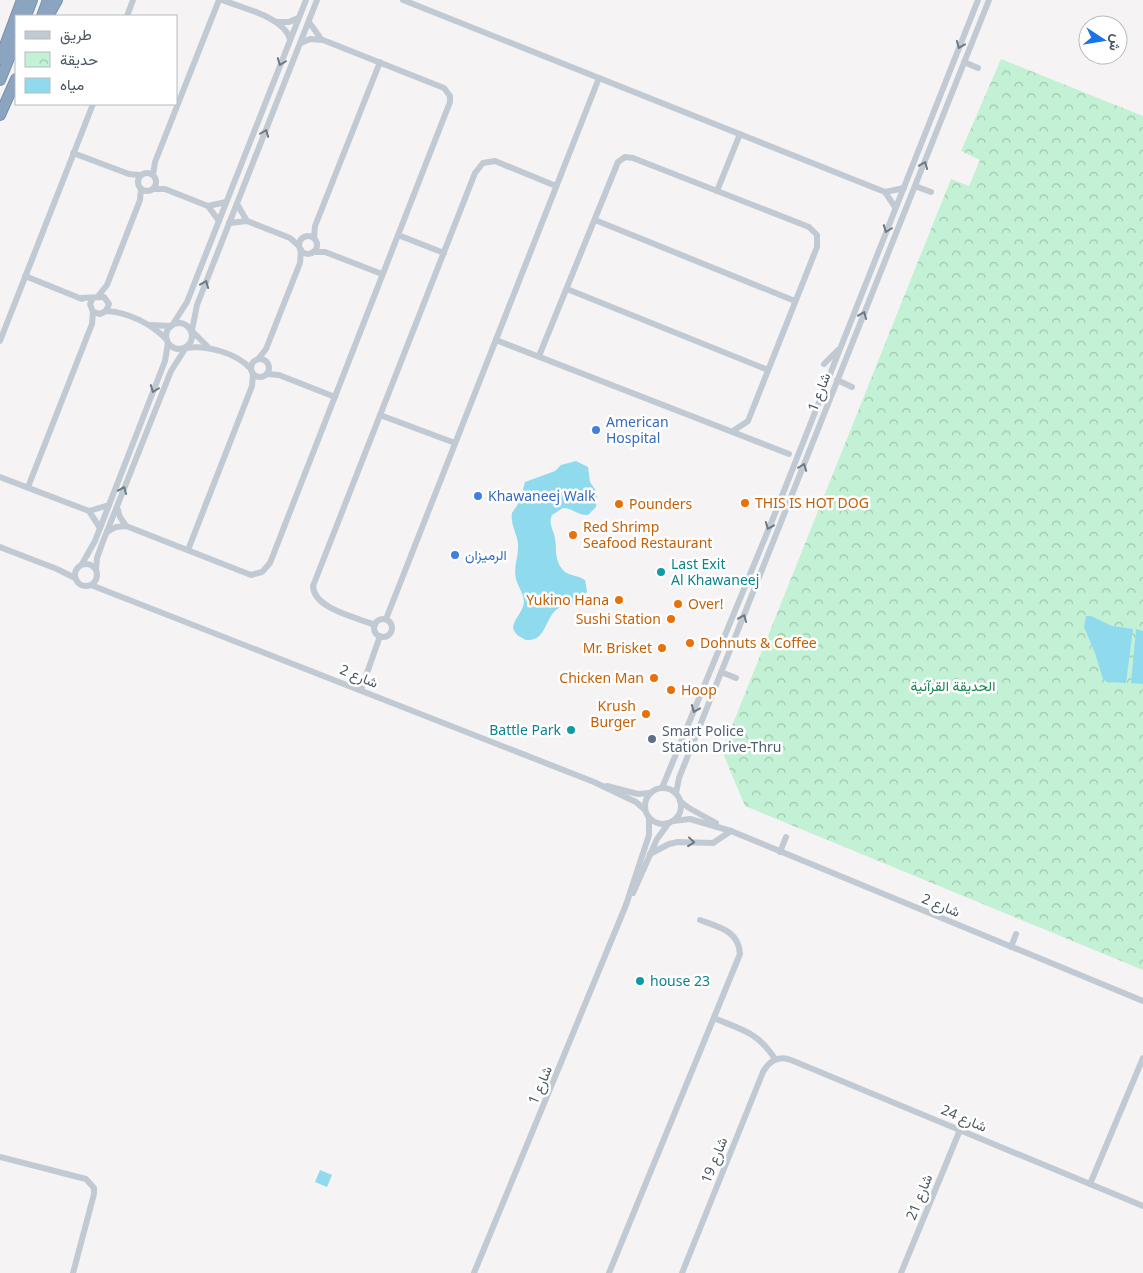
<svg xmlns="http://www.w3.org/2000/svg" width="1143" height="1273" viewBox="0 0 1143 1273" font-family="'Noto Sans',Vazirmatn,sans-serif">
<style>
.park{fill:url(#park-crowns)}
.water{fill:#90daee}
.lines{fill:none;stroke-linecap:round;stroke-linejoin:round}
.highway-casing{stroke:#7690ad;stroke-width:12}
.minor{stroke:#c1cad2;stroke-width:6}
.highway{stroke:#8ba5c1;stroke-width:10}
.oneway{stroke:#6e7983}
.shop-dot{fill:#3f7fe0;stroke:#fff;stroke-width:2}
.food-dot{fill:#e8710a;stroke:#fff;stroke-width:2}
.culture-dot{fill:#0f9aa8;stroke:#fff;stroke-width:2}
.service-dot{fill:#5c6f8a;stroke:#fff;stroke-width:2}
.labels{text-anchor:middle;stroke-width:5;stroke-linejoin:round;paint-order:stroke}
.street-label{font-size:14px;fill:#4a5661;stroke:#fff}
.shop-label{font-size:14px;fill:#366cbe;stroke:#fff;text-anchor:start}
.food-label{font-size:14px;fill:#c56008;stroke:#fff;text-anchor:start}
.culture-label{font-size:14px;fill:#0d838f;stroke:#fff;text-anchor:start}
.park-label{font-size:14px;fill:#17864f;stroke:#fff}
.service-label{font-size:14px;fill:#4e5e75;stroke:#fff;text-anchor:start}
</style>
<defs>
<pattern id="park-crowns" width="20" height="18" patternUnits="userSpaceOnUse" patternTransform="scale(1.25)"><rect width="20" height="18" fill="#c3f1d5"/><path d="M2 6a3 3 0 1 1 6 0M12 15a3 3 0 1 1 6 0" fill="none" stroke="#a0c6b0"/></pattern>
</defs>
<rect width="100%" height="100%" fill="#f5f3f3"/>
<polygon class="park" points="1001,59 1143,116 1143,970 745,806 722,751 951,179 969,186 980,160 961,151"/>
<g class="water">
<path d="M 576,461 L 588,467 L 590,482 L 597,492 L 596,507 L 588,515 C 578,516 573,508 563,508 L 552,515 C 548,524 554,530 555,539 C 557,550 554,560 563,570 C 568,576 578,575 585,580 L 587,591 C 582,604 572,602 561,607 C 544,614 548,642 526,640 C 499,628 523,617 524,602 C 524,594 518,587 516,579 C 513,567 519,556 518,544 C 517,533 510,524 512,513 L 520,501 L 525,482 L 555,471 L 561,465 Z"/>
<polygon points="1086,616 1091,616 1112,626 1133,629 1126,683 1107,682 1103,679 1095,653 1084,627"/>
<polygon points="1136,629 1143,631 1143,684 1131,683"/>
<polygon points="320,1170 332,1175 327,1187 315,1182"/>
</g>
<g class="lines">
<g class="highway-casing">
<g id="highway">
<polyline points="26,16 32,0"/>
<polyline points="42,16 48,0"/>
<polyline points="48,16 57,0"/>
<polyline points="0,59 22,0"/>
<polyline points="0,80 16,41"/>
<polyline points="0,115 16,79"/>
</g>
</g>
<g class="minor">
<path d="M 222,0 C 243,8 283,17 290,39"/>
<polyline points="403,0 885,192 895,207"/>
<polyline points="127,16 133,0"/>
<polyline points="278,22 289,22 298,18"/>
<polyline points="309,22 321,39"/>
<polyline points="964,62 978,68"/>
<polyline points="73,153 129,174 140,175"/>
<circle cx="147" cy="182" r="9"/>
<polyline points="153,175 155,162 219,0"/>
<polyline points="915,186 931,192"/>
<polyline points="153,189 165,189 208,206 219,221"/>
<polyline points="717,191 740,134"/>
<polyline points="885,192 904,188"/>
<polyline points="237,204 247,221"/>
<polyline points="208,206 226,202"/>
<polyline points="595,220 795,301"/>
<polyline points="229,223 247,221 290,238 299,246"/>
<polyline points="398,235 444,253"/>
<circle cx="308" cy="245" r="9"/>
<polyline points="314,238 315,226 380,62"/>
<polyline points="313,252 325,252 382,274"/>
<polyline points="25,276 82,299"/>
<polyline points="567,289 768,370"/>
<polyline points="99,295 107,285 140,200 141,189"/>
<polyline points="80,298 104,297 109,304 106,311 100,314 93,312 90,304 93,298"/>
<path d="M 106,311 C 128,312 152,324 167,340"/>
<circle cx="179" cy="336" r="13"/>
<polyline points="173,324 187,302 306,0"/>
<polyline points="150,325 171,326"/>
<polyline points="192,330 197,305 317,0"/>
<polyline points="192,331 208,347"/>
<polyline points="496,340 789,454"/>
<polyline points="0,341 93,104"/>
<path d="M 186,348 C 207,345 236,353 250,368"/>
<polyline points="539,356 618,162 625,157 633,158 809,227 817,235 817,247 748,421 733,431"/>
<polyline points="259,358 266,349 300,263 301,250"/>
<circle cx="260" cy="368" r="9"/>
<polyline points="824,364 838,350"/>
<polyline points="267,374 279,375 335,397"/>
<polyline points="837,380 852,387"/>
<polyline points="380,415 455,443"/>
<polyline points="0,477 89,511 100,528"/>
<polyline points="28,487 92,324 93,312"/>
<polyline points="117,507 120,517 126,526"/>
<polyline points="89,511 109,505"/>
<polyline points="107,532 116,527 126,526 251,575 262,572 270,563 450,102 450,96 444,88 323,40 310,39 301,43"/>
<polyline points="0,547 57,569 75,578"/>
<polyline points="188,550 252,386 253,374"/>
<circle cx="86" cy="575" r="11"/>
<polyline points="82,564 95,541 165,361 168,343"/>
<polyline points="96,569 97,558 102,544 171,371 185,349"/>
<polyline points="91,585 594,782 636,802 645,810"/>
<circle cx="383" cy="628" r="9"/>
<polyline points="386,619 599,78"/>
<path d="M 375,625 C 356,617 314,609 313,586 L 475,173 L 483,163 L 495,161 L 556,186"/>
<polyline points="721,672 736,678"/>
<polyline points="361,690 380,636"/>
<polyline points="607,786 638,794 650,793"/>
<circle cx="663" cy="806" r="18"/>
<polyline points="662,788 774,516 978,0"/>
<polyline points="676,793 679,778 989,0"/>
<polyline points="680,801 689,808 716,823"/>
<polyline points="673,821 690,819 731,831 1143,1001"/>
<polyline points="780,852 786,837"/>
<polyline points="650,854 669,844 678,842 713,843 731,831"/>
<polyline points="633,893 657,839 668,824"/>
<polyline points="1011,947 1016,934"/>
<path d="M 714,1018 C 742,1030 758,1032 775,1059"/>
<polyline points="0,1157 86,1179 94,1188 94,1194 73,1273"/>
<polyline points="1090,1184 1143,1058"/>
<polyline points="474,1273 626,905 649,835 649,819"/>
<path d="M 609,1273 L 740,954 C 739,931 719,927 700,920"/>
<path d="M 682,1273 L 763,1072 C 769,1061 779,1055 791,1060 L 1143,1206"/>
<polyline points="901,1273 960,1130"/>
</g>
<use href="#highway" class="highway"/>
</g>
<defs><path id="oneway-chevron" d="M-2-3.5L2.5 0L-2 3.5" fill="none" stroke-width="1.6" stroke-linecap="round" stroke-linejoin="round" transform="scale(1.25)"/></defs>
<g class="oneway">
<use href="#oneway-chevron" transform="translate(960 45) rotate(112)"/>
<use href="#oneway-chevron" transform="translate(281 62) rotate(111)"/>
<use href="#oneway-chevron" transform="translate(265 133) rotate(-69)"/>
<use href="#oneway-chevron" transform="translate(924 165) rotate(-68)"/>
<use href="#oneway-chevron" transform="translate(887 229) rotate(111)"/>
<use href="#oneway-chevron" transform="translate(205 284) rotate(-68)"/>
<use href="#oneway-chevron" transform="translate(863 315) rotate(-68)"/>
<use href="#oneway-chevron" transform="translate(154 389) rotate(111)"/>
<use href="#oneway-chevron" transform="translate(803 467) rotate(-69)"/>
<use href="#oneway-chevron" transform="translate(123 490) rotate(-68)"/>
<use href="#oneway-chevron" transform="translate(769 526) rotate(112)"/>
<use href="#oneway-chevron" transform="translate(743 618) rotate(-68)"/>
<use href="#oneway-chevron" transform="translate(695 709) rotate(112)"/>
<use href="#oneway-chevron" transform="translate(691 842) rotate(6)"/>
</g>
<g class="shop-dot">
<circle cx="596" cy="430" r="5"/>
<circle cx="478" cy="496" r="5"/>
<circle cx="455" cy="555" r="5"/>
</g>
<g class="food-dot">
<circle cx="745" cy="503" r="5"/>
<circle cx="619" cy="504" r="5"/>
<circle cx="573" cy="535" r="5"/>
<circle cx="619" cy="600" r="5"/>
<circle cx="678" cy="604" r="5"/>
<circle cx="671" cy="619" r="5"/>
<circle cx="690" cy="643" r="5"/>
<circle cx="662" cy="648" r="5"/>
<circle cx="654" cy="678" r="5"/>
<circle cx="671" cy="690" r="5"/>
<circle cx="646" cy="714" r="5"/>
</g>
<g class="culture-dot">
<circle cx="661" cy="572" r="5"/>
<circle cx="571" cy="730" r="5"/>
<circle cx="640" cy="981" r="5"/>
</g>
<circle class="service-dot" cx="652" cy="739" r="5"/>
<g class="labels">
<g class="street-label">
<text transform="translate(819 392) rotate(-69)" y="5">شارع 1</text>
<text transform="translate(359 676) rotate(22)" y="5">شارع 2</text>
<text transform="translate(941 905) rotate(22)" y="5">شارع 2</text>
<text transform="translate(540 1085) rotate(-67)" y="5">شارع 1</text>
<text transform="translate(964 1118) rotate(23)" y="5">شارع 24</text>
<text transform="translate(714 1160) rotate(-68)" y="5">شارع 19</text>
<text transform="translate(919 1197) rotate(-68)" y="5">شارع 21</text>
</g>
<g class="shop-label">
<text x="606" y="427">American<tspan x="606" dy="16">Hospital</tspan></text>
<text x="488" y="501">Khawaneej Walk</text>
<text x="465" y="560">الرميزان</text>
</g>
<g class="food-label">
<text x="755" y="508">THIS IS HOT DOG</text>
<text x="629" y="509">Pounders</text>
<text x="583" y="532">Red Shrimp<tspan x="583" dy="16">Seafood Restaurant</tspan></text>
<text x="609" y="605" text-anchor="end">Yukino Hana</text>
<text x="688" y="609">Over!</text>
<text x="661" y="624" text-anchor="end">Sushi Station</text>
<text x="700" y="648">Dohnuts &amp; Coffee</text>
<text x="652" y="653" text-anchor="end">Mr. Brisket</text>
<text x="644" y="683" text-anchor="end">Chicken Man</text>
<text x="681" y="695">Hoop</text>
<text x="636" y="711" text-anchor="end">Krush<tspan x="636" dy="16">Burger</tspan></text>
</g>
<g class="culture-label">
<text x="671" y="569">Last Exit<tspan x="671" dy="16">Al Khawaneej</tspan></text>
<text x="561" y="735" text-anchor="end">Battle Park</text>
<text x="650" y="986">house 23</text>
</g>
<g class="park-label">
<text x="953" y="691">الحديقة القرآنية</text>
</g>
<g class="service-label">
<text x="662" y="736">Smart Police<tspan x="662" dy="16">Station Drive-Thru</tspan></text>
</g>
</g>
<rect x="15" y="15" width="162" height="90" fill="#ffffff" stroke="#b7bbc0"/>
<rect x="25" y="31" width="25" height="8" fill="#c1cad2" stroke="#b7bbc0"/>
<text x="60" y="40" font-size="15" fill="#4a5661">طريق</text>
<rect x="25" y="52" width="25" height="15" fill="url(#park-crowns)" stroke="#b7bbc0"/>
<text x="60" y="65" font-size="15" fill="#4a5661">حديقة</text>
<rect x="25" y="78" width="25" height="15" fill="#90daee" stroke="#b7bbc0"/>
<text x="60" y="90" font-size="15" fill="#4a5661">مياه</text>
<g transform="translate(1103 40) rotate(102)"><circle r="24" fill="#ffffff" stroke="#b7bbc0"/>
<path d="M0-4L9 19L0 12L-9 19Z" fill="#1a73e8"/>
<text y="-8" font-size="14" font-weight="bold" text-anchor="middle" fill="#4a5661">ش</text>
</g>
</svg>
